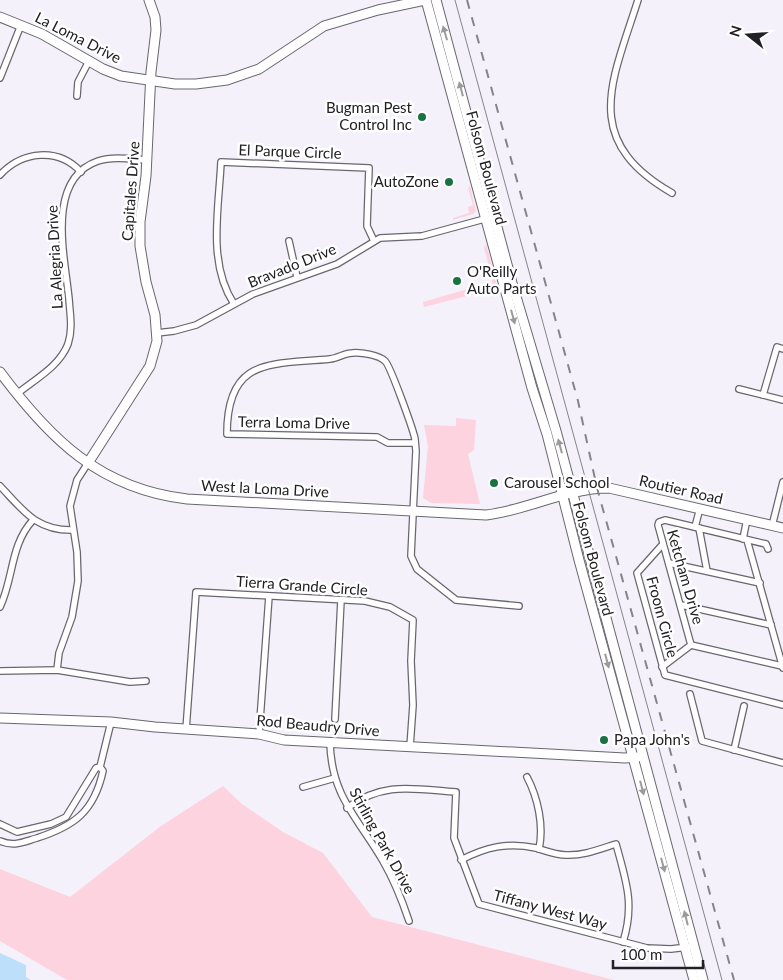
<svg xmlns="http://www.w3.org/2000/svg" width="783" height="980" viewBox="0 0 783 980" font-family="Lato,sans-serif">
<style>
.green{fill:#fcd3df}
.water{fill:#bedffa}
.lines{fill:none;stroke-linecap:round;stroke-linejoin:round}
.street-casing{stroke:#69666f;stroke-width:8}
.secondary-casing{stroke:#69666f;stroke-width:11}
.street{stroke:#fff;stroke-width:5.5}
.secondary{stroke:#fff;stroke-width:9}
.tram{stroke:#86848b;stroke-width:1}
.rail{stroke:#86848b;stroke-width:2;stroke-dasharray:9 9;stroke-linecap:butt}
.oneway{fill:#9b9b9c}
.poi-dot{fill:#1c7143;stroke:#fff;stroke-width:2}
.labels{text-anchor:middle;stroke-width:5;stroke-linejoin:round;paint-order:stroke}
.street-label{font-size:15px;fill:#212024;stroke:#fff}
.poi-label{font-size:15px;fill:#212024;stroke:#fff;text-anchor:start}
</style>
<rect width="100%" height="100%" fill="#f4f1fb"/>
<g class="green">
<polygon points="470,186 476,211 473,214 453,220 453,218 469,213 468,207 473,205 468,188"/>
<polygon points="486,244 494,273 491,274 484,248"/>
<polygon points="494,275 498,288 424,307 423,302 468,289 470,294 487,290 492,285 491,276"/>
<polygon points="456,418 476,420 474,450 468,454 480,504 431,503 423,498 428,446 424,425 456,426"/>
<polygon points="223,786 242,804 283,832 323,853 372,917 614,980 67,980 0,941 0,869 70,897 161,826"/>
</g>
<polygon class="water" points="0,953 26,965 26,977 31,980 0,980"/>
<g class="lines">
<g class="street-casing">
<g id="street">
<path d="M 638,0 C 612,82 580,140 672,193"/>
<polyline points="0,78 21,25"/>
<polyline points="77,96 78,82 89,61"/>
<path d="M 0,175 C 22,151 58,147 81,172"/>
<polyline points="289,241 297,277"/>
<path d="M 234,304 C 207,263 219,208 221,162 L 369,168 L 367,226 L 374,241"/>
<polyline points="157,333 174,331 196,325 253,294 337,264 380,238 422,236 488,218"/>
<polyline points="739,389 783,400"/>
<path d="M 17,394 C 35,379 59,367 68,344 C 73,329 70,314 69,299 C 65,257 45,179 98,161 C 113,156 131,159 147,160"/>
<polyline points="763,395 777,347 783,349"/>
<path d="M 415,443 L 388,443 L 377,437 L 227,434 C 227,356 272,365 330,359 C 338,358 345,353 352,353 C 361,352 379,355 385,361 C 390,365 413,429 415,439 L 416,451 L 411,556 L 417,569 L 456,600 L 519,606"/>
<path d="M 0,486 C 23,510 36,531 73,530"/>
<polyline points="772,526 783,482"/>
<polyline points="695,527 700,508"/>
<polyline points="699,528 707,571"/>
<polyline points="743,539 747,519"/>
<polyline points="747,540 783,668"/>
<polyline points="663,544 637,573 665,675 783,705"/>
<polyline points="669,563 760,583"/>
<polyline points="681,605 771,625"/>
<path d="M 0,607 C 14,577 10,545 33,520"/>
<polyline points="691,645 782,666"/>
<polyline points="662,667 691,645 658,525 659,522 665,520 766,544 768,549"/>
<polyline points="57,670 59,653 72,617 78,581 77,552 70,506 77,480 88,463"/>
<polyline points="0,671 57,670 130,682 146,681"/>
<polyline points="690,694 702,741 783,763"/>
<polyline points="335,719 341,600"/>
<polyline points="186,730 196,592 365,601 390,607 413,620 411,661 413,705 410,747"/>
<polyline points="259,734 269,596"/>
<path d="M 330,742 C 331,796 358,818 383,861 C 394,880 402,900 409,921"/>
<polyline points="734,750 744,706"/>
<path d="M 527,777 C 538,798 544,826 539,849"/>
<polyline points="303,787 335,778"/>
<path d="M 347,808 C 383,781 414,789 456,792 L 454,838 L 479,904 L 647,948 L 671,949 L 688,947"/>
<polyline points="0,824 17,832 51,824 66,817 96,768 100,767"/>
<path d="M 0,841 C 14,847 23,842 37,838 C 74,826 94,812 103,771 L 100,767 L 111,722"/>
<path d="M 461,860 C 486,847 507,842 536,848 C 546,851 556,855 566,855 C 583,856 600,849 616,844 C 626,881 635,904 623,942"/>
</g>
</g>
<g class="secondary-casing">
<g id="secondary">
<polyline points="426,0 532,388 547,434 579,560 694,980"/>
<polyline points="436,0 512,283 556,431 703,980"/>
<polyline points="0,17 42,34 103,69 121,76 175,84 196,84 227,80 259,69 324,26 378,10 425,0"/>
<path d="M 0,372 C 50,439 100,489 187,499 L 486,515 C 528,510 566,488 609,488 L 783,528"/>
<polyline points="88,463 150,366 157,341 155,315 146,282 140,246 140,222 146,176 151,72 156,30 155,17 149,0"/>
<polyline points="0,718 111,722 155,727 259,734 284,740 625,758 638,757"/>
</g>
</g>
<use href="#street" class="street"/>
<use href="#secondary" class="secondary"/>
<polyline class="tram" points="455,0 722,980"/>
<polyline class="rail" points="467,0 578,401 597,488 734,980"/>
</g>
<defs><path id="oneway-solid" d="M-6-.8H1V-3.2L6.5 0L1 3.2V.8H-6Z" transform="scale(1.25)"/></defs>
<g class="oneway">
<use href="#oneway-solid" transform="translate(445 33) rotate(-106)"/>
<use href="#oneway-solid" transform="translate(461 89) rotate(-105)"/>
<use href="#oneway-solid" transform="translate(513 317) rotate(75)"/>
<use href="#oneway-solid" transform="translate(560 446) rotate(-105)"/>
<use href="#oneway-solid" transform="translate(607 661) rotate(75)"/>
<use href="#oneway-solid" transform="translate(642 788) rotate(75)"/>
<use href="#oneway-solid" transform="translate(663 865) rotate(75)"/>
<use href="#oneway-solid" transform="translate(686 918) rotate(-104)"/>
</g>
<g class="poi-dot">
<circle cx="422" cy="117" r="5"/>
<circle cx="449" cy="182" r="5"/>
<circle cx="457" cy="281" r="5"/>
<circle cx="494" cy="483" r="5"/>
<circle cx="604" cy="740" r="5"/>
</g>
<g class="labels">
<g class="street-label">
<text transform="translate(78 38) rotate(27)" y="5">La Loma Drive</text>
<text transform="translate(290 152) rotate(2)" y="5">El Parque Circle</text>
<text transform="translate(486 168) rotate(75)" y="5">Folsom Boulevard</text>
<text transform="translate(131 191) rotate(-86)" y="5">Capitales Drive</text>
<text transform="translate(55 257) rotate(-93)" y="5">La Alegria Drive</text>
<text transform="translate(292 266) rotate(-22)" y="5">Bravado Drive</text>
<text transform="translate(294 423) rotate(1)" y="5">Terra Loma Drive</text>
<text transform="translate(265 489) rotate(3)" y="5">West la Loma Drive</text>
<text transform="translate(681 490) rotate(13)" y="5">Routier Road</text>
<text transform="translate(593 559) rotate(75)" y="5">Folsom Boulevard</text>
<text transform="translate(685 577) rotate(74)" y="5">Ketcham Drive</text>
<text transform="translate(302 586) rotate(4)" y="5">Tierra Grande Circle</text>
<text transform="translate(662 617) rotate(75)" y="5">Froom Circle</text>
<text transform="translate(318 726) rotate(5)" y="5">Rod Beaudry Drive</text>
<text transform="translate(382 841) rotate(61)" y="5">Stirling Park Drive</text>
<text transform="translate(550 910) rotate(15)" y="5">Tiffany West Way</text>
</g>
<g class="poi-label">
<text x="412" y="113" text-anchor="end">Bugman Pest<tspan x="412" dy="17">Control Inc</tspan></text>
<text x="439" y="187" text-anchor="end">AutoZone</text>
<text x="467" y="277">O'Reilly<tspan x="467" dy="17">Auto Parts</tspan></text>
<text x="504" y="488">Carousel School</text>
<text x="614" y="745">Papa John's</text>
</g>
</g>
<g transform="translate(748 35) rotate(287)" stroke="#ffffff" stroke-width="4" paint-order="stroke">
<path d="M0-4L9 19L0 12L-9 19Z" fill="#212024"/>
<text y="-8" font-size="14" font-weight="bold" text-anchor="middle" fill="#212024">N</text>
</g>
<path d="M613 960v8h90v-8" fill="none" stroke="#212024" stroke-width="2.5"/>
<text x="620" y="960" font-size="15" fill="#212024" stroke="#ffffff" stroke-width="4" paint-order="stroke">100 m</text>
</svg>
